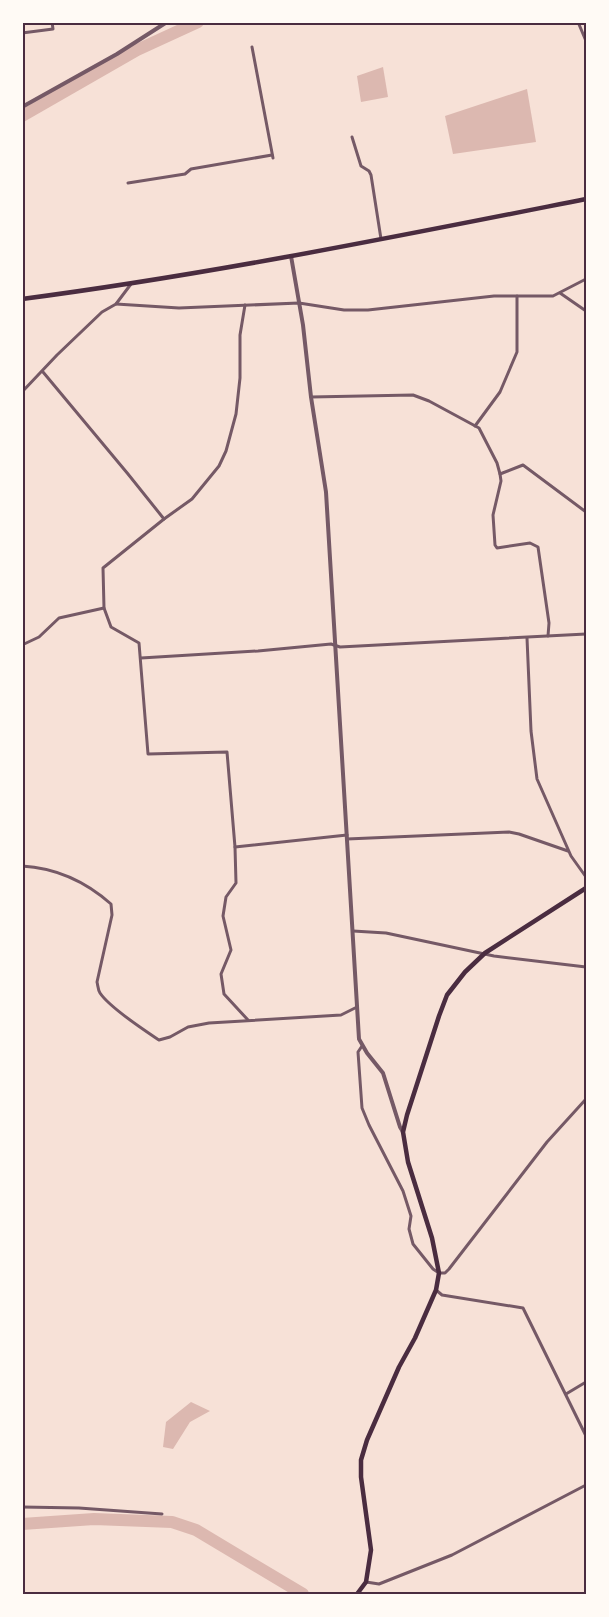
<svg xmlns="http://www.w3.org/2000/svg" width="609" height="1617" viewBox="0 0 609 1617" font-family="Figtree,sans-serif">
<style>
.water{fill:#dcb8b0}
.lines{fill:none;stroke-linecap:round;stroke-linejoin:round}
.river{stroke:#dcb8b0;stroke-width:12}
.minor{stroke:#755966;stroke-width:3}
.tertiary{stroke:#755966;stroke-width:4}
.secondary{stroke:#4a2c40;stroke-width:4.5}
.neatline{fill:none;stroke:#4a2c40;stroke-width:2}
</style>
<rect width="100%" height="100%" fill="#f7e1d7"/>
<g class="water">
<polygon points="383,67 388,97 361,102 357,76"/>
<polygon points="527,89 536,142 453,154 445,116"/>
<polygon points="191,1402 210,1411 190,1422 173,1449 163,1447 166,1422"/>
</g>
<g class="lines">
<g class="river">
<polyline points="22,116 137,50 198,22"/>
<polyline points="22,1524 94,1519 172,1522 196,1530 303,1594"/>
</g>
<g class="minor">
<polyline points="578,22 586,41"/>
<polyline points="22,33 53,29 52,22"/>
<polyline points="252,47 273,158"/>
<polyline points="352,137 361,166 369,171 371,175 381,239"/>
<polyline points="128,183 185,174 191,169 272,155"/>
<polyline points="560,293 586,311"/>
<polyline points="116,304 179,308 299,303 344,310 368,310 494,296 553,296 586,279"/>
<polyline points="245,305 240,335 240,378 236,414 226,451 219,466 192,499 164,519 103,568 104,608 111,627 139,643 148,754 227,752 235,847 236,883 226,897 223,916 231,950 221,974 224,994 248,1020"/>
<polyline points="43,372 128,474 164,519"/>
<polyline points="22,392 57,355 102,312 116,304 131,284"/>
<polyline points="311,397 413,395 429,401 479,428 497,463 500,474 501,481 493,515 495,545 497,548 530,543 538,547 549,623 548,636"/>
<polyline points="475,426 500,392 517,352 517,296"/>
<polyline points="500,474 523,465 586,512"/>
<polyline points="527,638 531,731 537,779 571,856 586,877"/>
<polyline points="22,645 39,637 59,618 104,608"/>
<polyline points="141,658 258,651 331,644 340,647 586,634"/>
<polyline points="347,839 509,832 519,834 568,851"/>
<polyline points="235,847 347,835"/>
<path d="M 22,866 C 57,868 85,881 111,904 L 112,915 L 97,982 C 98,986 98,990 100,993 C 110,1008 144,1030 159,1040 L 170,1037 L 188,1027 L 209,1023 L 341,1015 L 357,1007"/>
<polyline points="353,931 386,933 494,956 586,967"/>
<polyline points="362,1046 358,1052 362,1108 369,1125 403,1191 411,1216 409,1229 413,1244 433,1269 439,1273 445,1273 449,1269 547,1142 586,1099"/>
<polyline points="436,1290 442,1295 523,1308 586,1436"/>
<polyline points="566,1394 586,1382"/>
<polyline points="22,1507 79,1508 162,1514"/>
<polyline points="366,1582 379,1584 452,1555 586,1485"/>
<polyline points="22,1593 28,1594"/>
</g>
<g class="tertiary">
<polyline points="22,107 117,54 167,22"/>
<polyline points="291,256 303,325 311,397 326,492 359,1039 367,1053 383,1073 400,1127 403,1132"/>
</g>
<g class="secondary">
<path d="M 22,299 C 212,274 399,236 586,199"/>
<polyline points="357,1594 366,1582 371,1550 361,1477 361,1460 367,1440 399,1367 415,1338 436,1290 439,1273 432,1238 408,1162 403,1132 407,1115 439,1016 447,995 465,972 485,953 586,888"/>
</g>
</g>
<rect width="609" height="1617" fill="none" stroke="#fffaf5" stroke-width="48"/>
<rect x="24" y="24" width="561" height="1569" class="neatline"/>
</svg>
